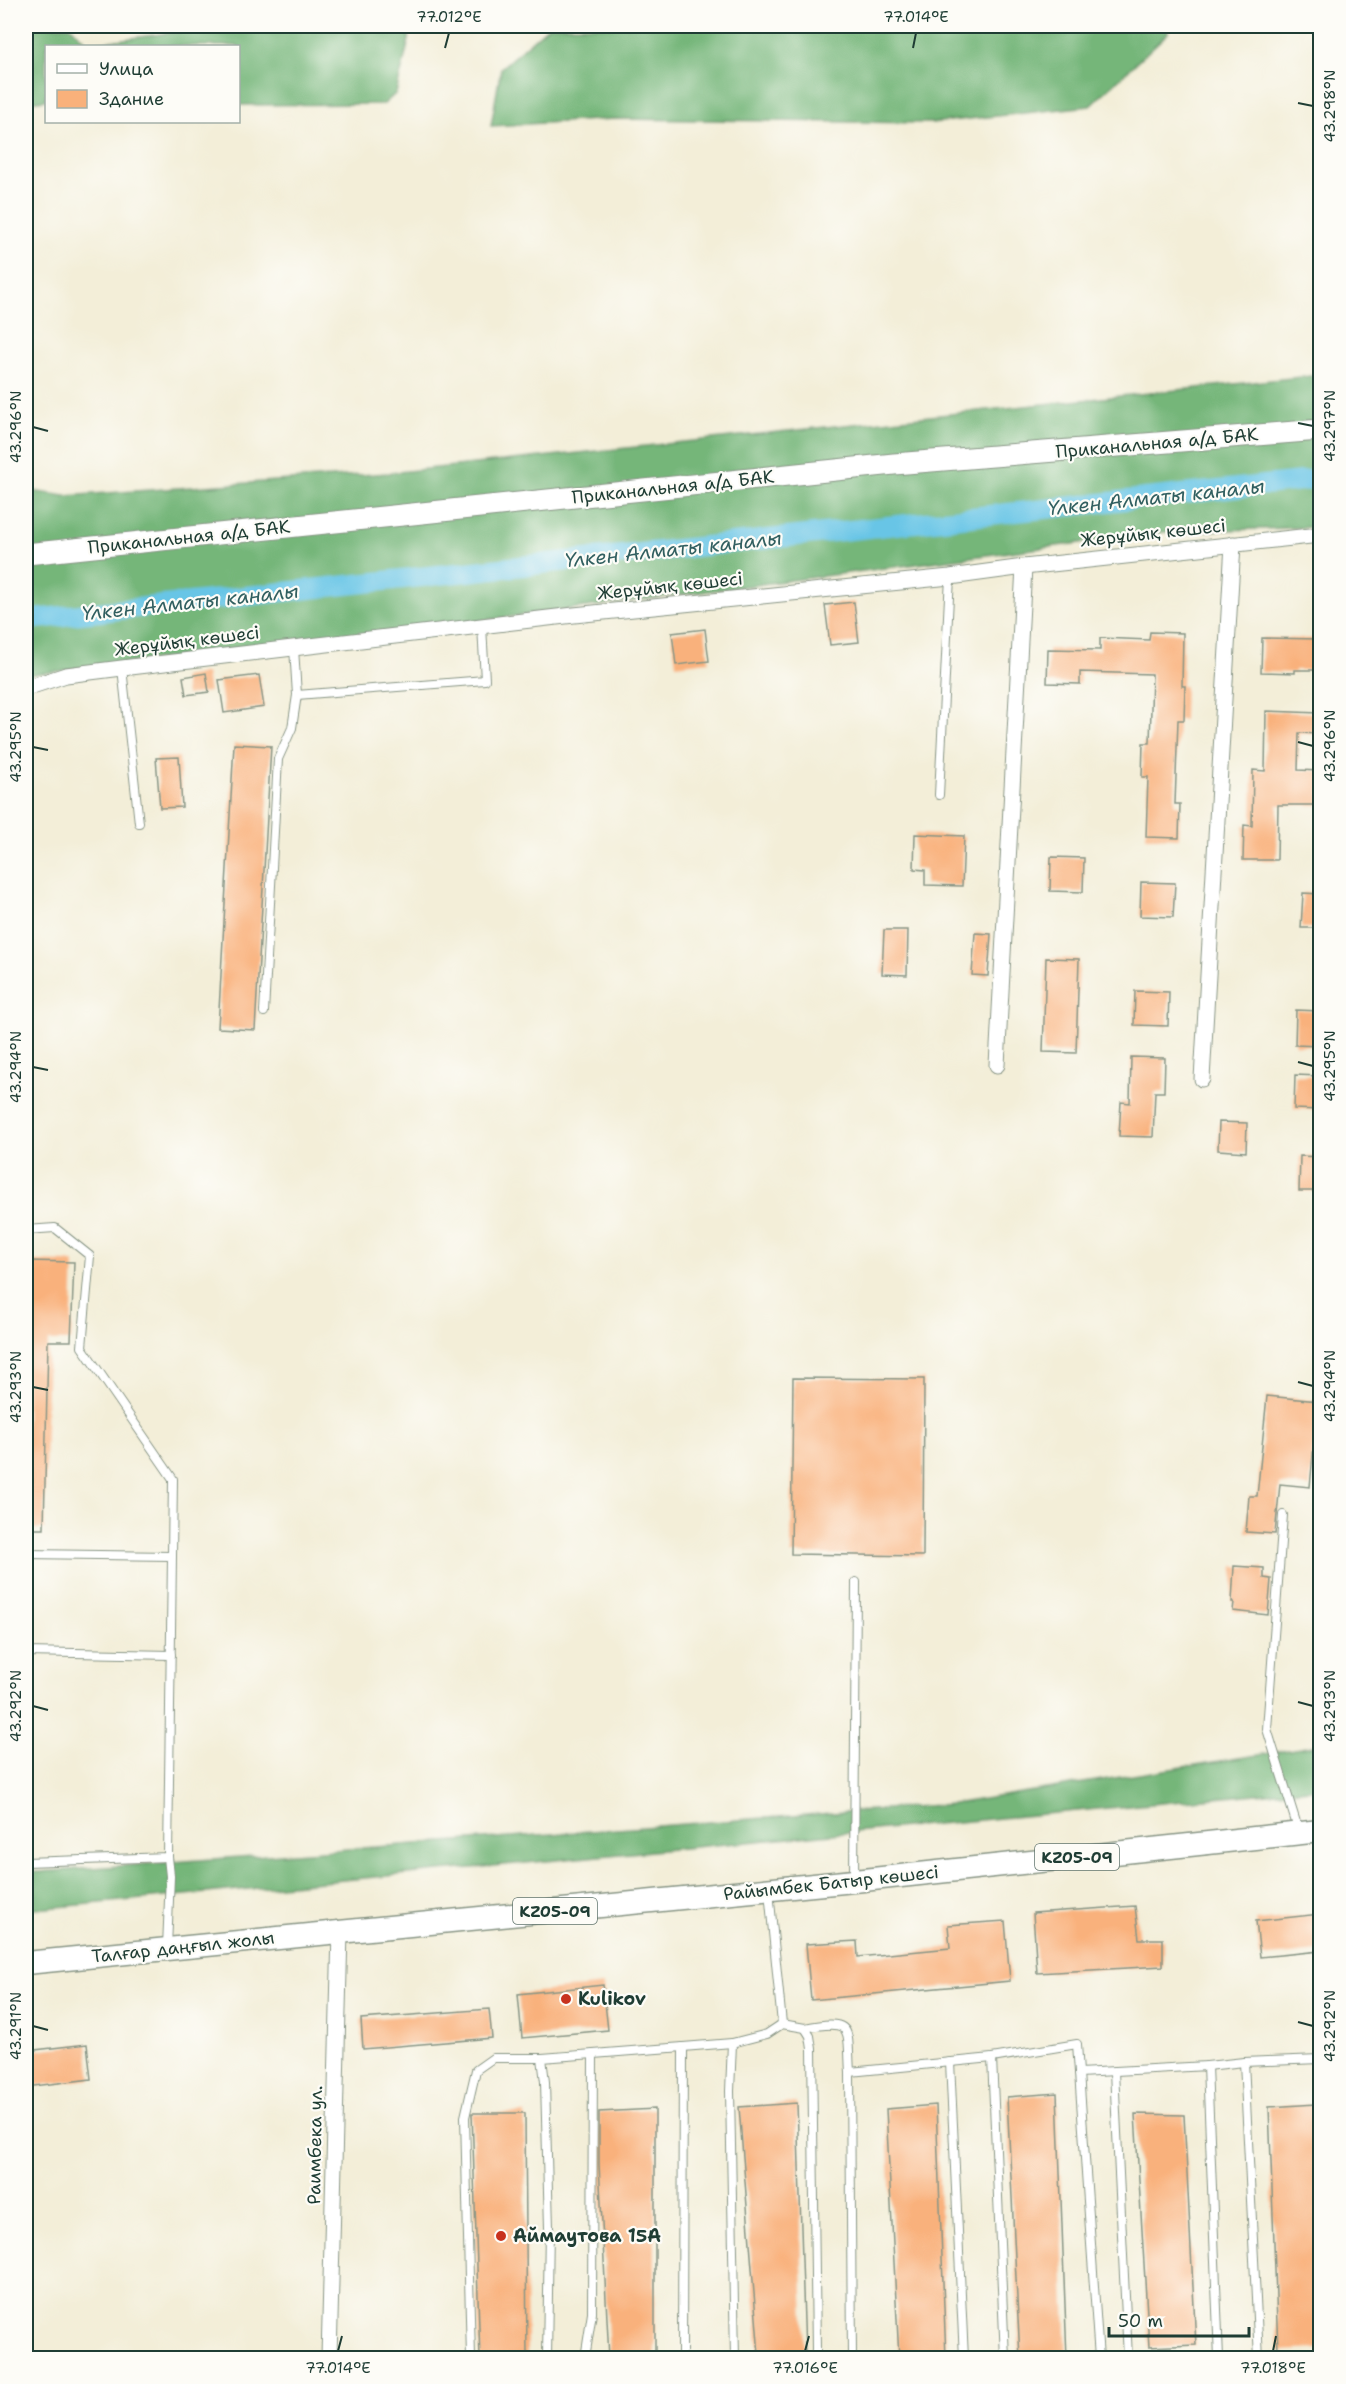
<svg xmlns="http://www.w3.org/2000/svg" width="1346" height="2384" viewBox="0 0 1346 2384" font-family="'Shantell Sans',sans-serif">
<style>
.forest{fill:#74b679;stroke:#4a7a56;stroke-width:1.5}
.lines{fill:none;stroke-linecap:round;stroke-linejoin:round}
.canal{stroke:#68c5e6;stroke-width:20}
.building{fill:#f9b17b}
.lane-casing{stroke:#899686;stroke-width:10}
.street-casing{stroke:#899686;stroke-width:17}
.secondary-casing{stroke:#899686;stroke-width:23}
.primary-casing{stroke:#899686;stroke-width:25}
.lane{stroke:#fff;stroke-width:8}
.street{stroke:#fff;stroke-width:15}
.secondary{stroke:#fff;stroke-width:21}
.primary{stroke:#fff;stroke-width:22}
.ticks{fill:none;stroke:#1f3d34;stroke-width:2}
.poi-dot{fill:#c8321e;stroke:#fdfcf7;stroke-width:2}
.labels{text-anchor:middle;stroke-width:4.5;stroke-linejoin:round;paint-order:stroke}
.shield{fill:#fdfcf7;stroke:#62766e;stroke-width:1.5}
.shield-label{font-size:16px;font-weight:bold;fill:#1f3d34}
.street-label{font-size:18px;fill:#1f3d34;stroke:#fdfcf7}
.poi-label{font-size:18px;font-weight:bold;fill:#1f3d34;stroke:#fdfcf7;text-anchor:start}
.water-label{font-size:20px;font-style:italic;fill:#315f60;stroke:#fdfcf7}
.neatline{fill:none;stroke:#1f3d34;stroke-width:2}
.ticks-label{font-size:15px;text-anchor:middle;fill:#1f3d34}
</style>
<rect width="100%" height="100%" fill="#fdfcf7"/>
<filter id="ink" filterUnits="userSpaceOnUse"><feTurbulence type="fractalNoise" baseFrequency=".0167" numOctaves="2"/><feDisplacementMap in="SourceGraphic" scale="12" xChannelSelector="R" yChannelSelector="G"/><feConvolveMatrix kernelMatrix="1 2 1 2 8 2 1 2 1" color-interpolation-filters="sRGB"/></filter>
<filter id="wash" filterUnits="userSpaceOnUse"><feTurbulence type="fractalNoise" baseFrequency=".008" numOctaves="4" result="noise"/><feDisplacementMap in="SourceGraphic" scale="24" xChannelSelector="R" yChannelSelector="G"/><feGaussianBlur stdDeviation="1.35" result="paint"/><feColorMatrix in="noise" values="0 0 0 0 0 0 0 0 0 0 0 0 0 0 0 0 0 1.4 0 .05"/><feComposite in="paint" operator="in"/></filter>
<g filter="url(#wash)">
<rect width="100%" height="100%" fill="#f3eed8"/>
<g class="forest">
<polygon points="26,26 70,26 88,44 183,31 184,26 410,26 409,40 396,93 384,104 239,105 238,46 46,46 46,100 26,102"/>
<polygon points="549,26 1167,26 1168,33 1090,106 931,123 614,119 491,126 501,68"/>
<polygon points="1320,375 1320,527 1164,532 393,632 26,675 26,490 65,496 389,473"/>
<polygon points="1320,1745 1320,1788 26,1910 26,1873 953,1804"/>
</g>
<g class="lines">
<polyline class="canal" points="26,620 1320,479"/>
</g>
<g id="blocks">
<g class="building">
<polygon points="854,602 859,642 830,645 825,605"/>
<polygon points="705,629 709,661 676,665 672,633"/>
<polygon points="1150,632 1183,633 1182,686 1185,686 1184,720 1178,720 1175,804 1180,804 1179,838 1146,837 1148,777 1142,777 1143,743 1150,743 1152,674 1080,672 1080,684 1047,683 1048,649 1100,650 1100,638 1149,640"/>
<polygon points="1262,638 1320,639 1320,670 1295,670 1295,673 1261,672"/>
<polygon points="206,673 209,692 186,695 183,677"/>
<polygon points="259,675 264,707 224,713 219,680"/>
<polygon points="1266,711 1320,713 1320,734 1299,733 1298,770 1320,771 1320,805 1278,805 1277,860 1243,860 1244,825 1252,826 1253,770 1265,771"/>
<polygon points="234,744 271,746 255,1030 218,1028"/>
<polygon points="179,757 182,807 160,808 156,758"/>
<polygon points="915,834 964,836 962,886 925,885 925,870 914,869"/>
<polygon points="1051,857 1084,858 1083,892 1050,891"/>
<polygon points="1141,882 1175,883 1173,917 1140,916"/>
<polygon points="1303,893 1320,894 1320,928 1301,928"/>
<polygon points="884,930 908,930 907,975 882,974"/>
<polygon points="975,933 991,934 988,976 972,975"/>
<polygon points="1046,958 1079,959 1076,1053 1043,1052"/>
<polygon points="1135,991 1169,992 1168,1026 1134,1025"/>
<polygon points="1296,1010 1320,1011 1320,1046 1295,1045"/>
<polygon points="1131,1057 1165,1058 1164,1092 1155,1092 1153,1137 1119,1136 1121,1102 1130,1103"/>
<polygon points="1295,1075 1320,1076 1320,1110 1294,1109"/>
<polygon points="1219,1122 1247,1123 1246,1152 1218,1150"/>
<polygon points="1300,1156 1320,1157 1320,1191 1299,1191"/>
<polygon points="26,1261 74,1262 71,1341 48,1341 44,1529 26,1529"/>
<polygon points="793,1378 924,1379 923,1556 791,1554"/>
<polygon points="1267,1396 1318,1401 1310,1487 1280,1484 1275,1534 1246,1532 1249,1496 1257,1496"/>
<polygon points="1234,1566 1264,1568 1264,1578 1271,1579 1268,1615 1233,1611 1234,1602 1232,1602"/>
<polygon points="1135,1906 1139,1939 1163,1939 1163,1966 1037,1973 1033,1913"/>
<polygon points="1320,1914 1320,1951 1260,1957 1256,1921"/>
<polygon points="1005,1921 1010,1981 811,2000 806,1944 857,1941 858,1957 950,1948 948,1925"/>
<polygon points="603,1985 608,2030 522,2038 518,1994"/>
<polygon points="489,2009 492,2038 363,2049 361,2019"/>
<polygon points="87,2044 91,2079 26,2087 26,2051"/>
<polygon points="1057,2093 1067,2358 1020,2358 1007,2097"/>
<polygon points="797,2103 805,2353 759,2355 739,2107"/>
<polygon points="1316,2104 1320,2227 1320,2349 1278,2351 1269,2107"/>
<polygon points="936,2105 946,2358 899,2358 886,2109"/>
<polygon points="655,2109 655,2358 609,2358 599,2164 599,2112"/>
<polygon points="472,2113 525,2113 527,2358 480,2358"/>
<polygon points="1135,2114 1184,2115 1196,2345 1149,2347"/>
</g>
</g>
</g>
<g filter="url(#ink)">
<use href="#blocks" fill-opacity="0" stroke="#899686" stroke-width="1.5"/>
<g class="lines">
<g class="lane-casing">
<g id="lane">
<polyline points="294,648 297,695 485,680 482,626"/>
<polyline points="122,668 139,823"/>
<polyline points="939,795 950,577"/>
<polyline points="264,1012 278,759 292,728 297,695"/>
<polyline points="26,1230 55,1228 90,1256 82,1347 173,1479 172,1556"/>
<polyline points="1283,1515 1267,1729 1299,1832"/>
<polyline points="26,1554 172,1556 168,1857 26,1862"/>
<polyline points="26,1652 171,1655"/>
<polyline points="854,1880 856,1582"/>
<polyline points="769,1891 782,2024 805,2028 810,2036 812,2049 816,2350 814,2358"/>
<polyline points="167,1947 170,1876 168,1857"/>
<path d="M 805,2028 C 855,2018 847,2029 850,2072 L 852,2358"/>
<polyline points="992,2058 1005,2358"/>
<polyline points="950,2062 964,2358"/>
<polyline points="1244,2062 1320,2059"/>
<polyline points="1207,2066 1244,2062 1259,2358 1320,2355"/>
<polyline points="1114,2071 1128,2358"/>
<polyline points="850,2072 992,2058 1077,2044 1099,2358"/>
<polyline points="1079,2073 1207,2066 1219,2358"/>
<polyline points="471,2358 465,2117 476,2070 493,2058 542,2058"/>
<polyline points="547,2358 549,2228 545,2082 542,2058 683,2047"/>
<polyline points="585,2358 592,2313 593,2054"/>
<polyline points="682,2358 683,2047 732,2043"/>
<polyline points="735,2358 730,2091 732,2043 767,2034 782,2024"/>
</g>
</g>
<g class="street-casing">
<g id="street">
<polyline points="26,688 66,675 122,668 574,615 950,577 1024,567 1320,535"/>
<polyline points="997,1065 1024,567"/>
<polyline points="1202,1079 1233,544"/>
<polyline points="329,2358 340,1932"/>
</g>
</g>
<g class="secondary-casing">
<polyline id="secondary" points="26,554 894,464 1320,430"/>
</g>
<g class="primary-casing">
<polyline id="primary" points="26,1963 854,1881 1320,1831"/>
</g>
<use href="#lane" class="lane"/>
<use href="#street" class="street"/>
<use href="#secondary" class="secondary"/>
<use href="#primary" class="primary"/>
</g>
</g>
<path class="ticks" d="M 445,48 L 449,33M 913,48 L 916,33M 1298,103 L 1313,106M 1298,423 L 1313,426M 33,427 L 48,431M 1298,742 L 1313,746M 33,747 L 48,750M 1298,1062 L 1313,1066M 33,1067 L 48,1070M 1298,1382 L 1313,1386M 33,1387 L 48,1390M 1298,1702 L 1313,1706M 33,1706 L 48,1710M 1298,2022 L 1313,2026M 33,2026 L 48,2030M 338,2351 L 342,2336M 805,2351 L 809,2336M 1273,2351 L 1276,2336"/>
<g class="poi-dot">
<circle cx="566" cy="1999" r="6"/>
<circle cx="501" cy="2236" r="6"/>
</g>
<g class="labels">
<g class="shield">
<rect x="1035" y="1844" width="84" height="26" rx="4.5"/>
<rect x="513" y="1898" width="84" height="26" rx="4.5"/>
</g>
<g class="shield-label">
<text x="1077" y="1863">KZ05-09</text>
<text x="555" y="1917">KZ05-09</text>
</g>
<g class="street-label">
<text transform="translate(1157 443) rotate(-5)" y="6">Приканальная а/д БАК</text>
<text transform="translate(673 487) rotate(-6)" y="6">Приканальная а/д БАК</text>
<text transform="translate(1153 533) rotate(-6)" y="6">Жерұйық көшесі</text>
<text transform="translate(189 537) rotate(-6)" y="6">Приканальная а/д БАК</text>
<text transform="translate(670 586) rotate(-6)" y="6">Жерұйық көшесі</text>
<text transform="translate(187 641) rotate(-7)" y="6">Жерұйық көшесі</text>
<text transform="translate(831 1883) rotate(-6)" y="6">Райымбек Батыр көшесі</text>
<text transform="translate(183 1947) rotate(-6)" y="6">Талғар даңғыл жолы</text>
<text transform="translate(315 2145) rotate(-89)" y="6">Раимбека ул.</text>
</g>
<g class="poi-label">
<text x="578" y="2005">Kulikov</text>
<text x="513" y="2242">Аймаутова 15А</text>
</g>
<g class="water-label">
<text transform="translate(1156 497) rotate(-6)" y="7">Үлкен Алматы каналы</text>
<text transform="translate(673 549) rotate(-6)" y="7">Үлкен Алматы каналы</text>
<text transform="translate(190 602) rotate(-6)" y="7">Үлкен Алматы каналы</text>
</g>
</g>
<rect width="1346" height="2384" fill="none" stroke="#fdfcf7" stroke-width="66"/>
<rect x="45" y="45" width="195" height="78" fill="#fdfcf7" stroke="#a4b0a9" stroke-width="1.5"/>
<rect x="57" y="64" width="30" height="9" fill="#ffffff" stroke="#a4b0a9" stroke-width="1.5"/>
<text x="99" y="75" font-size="18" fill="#1f3d34">Улица</text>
<rect x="57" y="90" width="30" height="18" fill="#f9b17b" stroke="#a4b0a9" stroke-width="1.5"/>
<text x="99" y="105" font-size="18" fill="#1f3d34">Здание</text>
<path d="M1109 2327v9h140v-9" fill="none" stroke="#1f3d34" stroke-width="3"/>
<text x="1118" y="2327" font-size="18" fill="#1f3d34" stroke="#fdfcf7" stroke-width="4.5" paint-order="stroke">50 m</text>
<rect x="33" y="33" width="1280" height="2318" class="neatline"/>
<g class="ticks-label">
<text x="449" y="22">77.012°E</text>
<text x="916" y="22">77.014°E</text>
<text transform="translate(1330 106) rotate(-90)" y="5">43.298°N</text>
<text transform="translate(1330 426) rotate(-90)" y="5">43.297°N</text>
<text transform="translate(16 427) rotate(-90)" y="5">43.296°N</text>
<text transform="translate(1330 746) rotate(-90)" y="5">43.296°N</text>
<text transform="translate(16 747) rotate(-90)" y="5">43.295°N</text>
<text transform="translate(1330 1066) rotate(-90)" y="5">43.295°N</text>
<text transform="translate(16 1067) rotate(-90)" y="5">43.294°N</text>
<text transform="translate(1330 1386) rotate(-90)" y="5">43.294°N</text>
<text transform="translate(16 1387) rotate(-90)" y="5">43.293°N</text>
<text transform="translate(1330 1706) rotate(-90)" y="5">43.293°N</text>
<text transform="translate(16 1706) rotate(-90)" y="5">43.292°N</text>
<text transform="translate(1330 2026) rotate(-90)" y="5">43.292°N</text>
<text transform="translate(16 2026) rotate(-90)" y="5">43.291°N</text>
<text x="338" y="2373">77.014°E</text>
<text x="805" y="2373">77.016°E</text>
<text x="1273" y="2373">77.018°E</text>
</g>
</svg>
